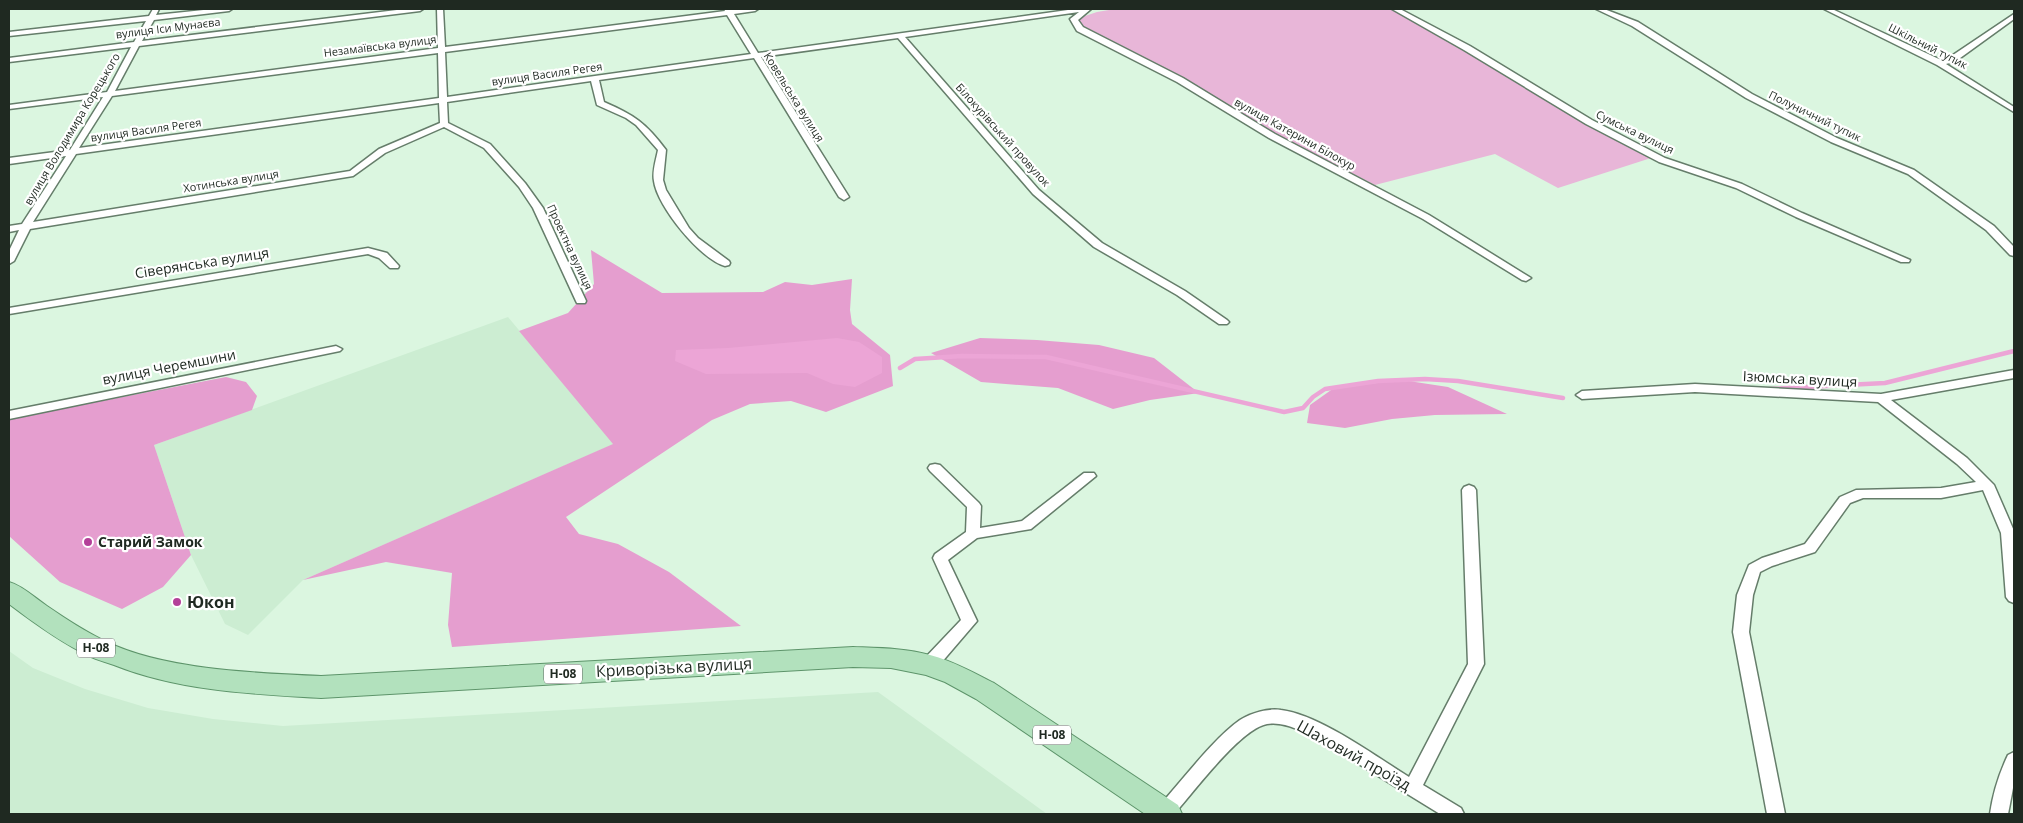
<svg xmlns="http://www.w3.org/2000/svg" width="2023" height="823" viewBox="0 0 2023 823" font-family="'Open Sans',sans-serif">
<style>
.built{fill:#ccedd2}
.green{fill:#e8b6d8}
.forest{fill:#e59ecf}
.water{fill:#eca5d6}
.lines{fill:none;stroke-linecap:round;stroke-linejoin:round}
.stream{stroke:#eca5d6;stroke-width:4.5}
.minor-casing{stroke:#657d6a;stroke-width:3}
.primary-casing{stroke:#5d946a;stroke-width:2}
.minor{fill:#fff;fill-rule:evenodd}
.primary{fill:#b2e1bd;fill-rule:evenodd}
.poi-dot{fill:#b44099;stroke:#fff;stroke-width:2}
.labels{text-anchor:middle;stroke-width:4.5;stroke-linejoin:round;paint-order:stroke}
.far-street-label{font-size:11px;fill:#1f2921;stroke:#fff}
.shield{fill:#fff;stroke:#626964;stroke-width:1}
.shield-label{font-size:12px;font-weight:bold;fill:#1f2921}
.street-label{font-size:14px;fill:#1f2921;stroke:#fff}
.poi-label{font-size:14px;font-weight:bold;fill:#1f2921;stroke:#fff;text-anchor:start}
.near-poi-label{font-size:16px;font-weight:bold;fill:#1f2921;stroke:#fff;text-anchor:start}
.near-street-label{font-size:16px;fill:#1f2921;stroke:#fff}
</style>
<rect width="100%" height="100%" fill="#dbf6e0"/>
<g class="built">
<polygon points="508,317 614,444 303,580 248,635 225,624 191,555 154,445"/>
<polygon points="9,651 33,668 85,689 148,708 213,719 283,726 878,692 1047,814 9,814"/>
</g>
<polygon class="green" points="1115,9 1392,9 1457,46 1578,120 1651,158 1558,188 1495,154 1375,185 1266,130 1079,26 1079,18 1097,12"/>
<g class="forest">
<polygon points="591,250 662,293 763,292 785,282 812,285 852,279 850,310 852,324 890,355 893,386 826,412 791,401 750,404 712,420 566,517 579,534 618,544 669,572 741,626 452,647 448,625 452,573 386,562 303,580 613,444 519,331 568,313 594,284"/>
<polygon points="980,338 1037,340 1099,345 1154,358 1199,393 1150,400 1113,409 1058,388 981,382 931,353"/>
<polygon points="226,377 246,382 257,396 252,410 154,445 191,555 163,587 122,609 60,582 9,536 9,419"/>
<polygon points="1402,380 1448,387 1507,414 1435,415 1392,419 1345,428 1307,423 1310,405 1334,388"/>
</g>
<polygon class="water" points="837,338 859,342 882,357 882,373 855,387 833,384 807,373 706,374 675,361 676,350 728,348"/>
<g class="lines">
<g class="stream">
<polyline points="900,368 915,359 962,356 1046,357 1284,412 1303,408 1313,397 1325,389 1378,381 1425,379 1458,381 1563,398"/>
<polyline points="1769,389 1885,383 2014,351"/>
</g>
<g class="minor-casing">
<g id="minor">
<path d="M 153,9 L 159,9 L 156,15 L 213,9 L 232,9 L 229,11 L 154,20 L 142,41 L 405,9 L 423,9 L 420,11 L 139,46 L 115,91 L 438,48 L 437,9 L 443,9 L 445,47 L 725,11 L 724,9 L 758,9 L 755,11 L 734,14 L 758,53 L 1075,9 L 1091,9 L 1078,20 L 1083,27 L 1183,78 L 1275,134 L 1429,215 L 1531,278 L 1526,281 L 1522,280 L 1423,219 L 1269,138 L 1177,82 L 1077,31 L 1070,19 L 1079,12 L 905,37 L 1039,190 L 1102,243 L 1185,291 L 1227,320 L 1229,322 L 1227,324 L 1219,324 L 1177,295 L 1094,247 L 1033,194 L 898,38 L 761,57 L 849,197 L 844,200 L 839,197 L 754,58 L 599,80 L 604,102 C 634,115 646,123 666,150 L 663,180 L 666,190 L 689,228 L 698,238 L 729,261 L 730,263 L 729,265 L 725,266 C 701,260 657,206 654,181 C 652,172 656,160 658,150 L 636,125 L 626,118 L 597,105 L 591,81 L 447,102 L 448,123 L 490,144 L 525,183 L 543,208 L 586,301 L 585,303 L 577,303 L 576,301 L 533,208 L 519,187 L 484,148 L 444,127 L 385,153 L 353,176 L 30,229 L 14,261 L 9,264 L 9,251 L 19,230 L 9,232 L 9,226 L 22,224 L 66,156 L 9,164 L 9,158 L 70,150 L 103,97 L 9,109 L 9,105 L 107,92 L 131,47 L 9,62 L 9,58 L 134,42 L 146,21 L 9,36 L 9,32 L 149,16 ZM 727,15 L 751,54 L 447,97 L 445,52 ZM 438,53 L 439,98 L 79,148 L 112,96 ZM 439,103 L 440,123 L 379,149 L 350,171 L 33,222 L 76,154 Z"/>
<polygon points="1392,9 1400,9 1470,46 1592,120 1665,158 1742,184 1802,213 1910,260 1909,262 1901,262 1796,217 1736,188 1659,162 1586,124 1464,50"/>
<polygon points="1596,9 1604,9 1638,22 1752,94 1837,138 1914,170 1994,226 2014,247 2014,256 2010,255 1986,230 1908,174 1831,142 1746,98 1632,26"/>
<polygon points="1824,9 1832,9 1941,60 1950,57 2014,14 2014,19 1956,61 1946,64 2014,107 2014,112 1937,65"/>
<polygon points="368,248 387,253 399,266 398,268 390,268 379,258 368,254 9,314 9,308"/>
<polygon points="336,346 342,349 340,351 9,419 9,411"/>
<polygon points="2014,370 2014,378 1891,400 1967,458 1994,485 2014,531 2014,603 2009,601 2006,597 2001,533 1983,490 1941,498 1863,498 1850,503 1815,552 1772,566 1760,572 1753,595 1749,632 1785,814 1767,814 1733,632 1737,595 1749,565 1762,558 1805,544 1840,497 1856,490 1941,488 1976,482 1957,464 1878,402 1695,392 1582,399 1576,395 1582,391 1695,384 1881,394"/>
<polygon points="935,464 940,465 979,503 981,506 980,528 1022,521 1084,473 1094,473 1096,476 1031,529 977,538 948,560 977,621 935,670 929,671 923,670 921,665 923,660 961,620 933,558 935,554 966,532 967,507 930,471 928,468 930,465"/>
<path d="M 1469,485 L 1474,487 L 1476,490 L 1484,664 L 1423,785 L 1461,808 L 1464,814 L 1440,814 L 1318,739 C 1303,732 1285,721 1267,724 C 1240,729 1194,792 1174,814 L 1157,814 L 1159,806 C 1182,781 1213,739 1240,720 C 1251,713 1268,708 1281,710 C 1320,715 1375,756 1409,777 L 1468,664 L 1462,490 L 1464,487 Z"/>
<path d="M 2014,752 L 2014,783 L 2008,814 L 1990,814 C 1993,793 1999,774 2008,755 Z"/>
</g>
</g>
<g class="primary-casing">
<path id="primary" d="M 9,582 C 23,586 35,598 47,606 C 66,619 86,632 107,642 C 165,670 256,673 321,676 L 853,647 C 879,648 905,648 930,655 C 953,661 974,673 994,683 L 1178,805 L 1182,814 L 1145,814 L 976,699 L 945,682 L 926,675 L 891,668 L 853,667 L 321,698 C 252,694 179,691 114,665 C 106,662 97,660 89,656 C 60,642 34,623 9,604 Z"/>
</g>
<use href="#minor" class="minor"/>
<use href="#primary" class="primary"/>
</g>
<g class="poi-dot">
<circle cx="88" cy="542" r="5"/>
<circle cx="177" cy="602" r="5"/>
</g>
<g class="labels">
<g class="far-street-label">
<text transform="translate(168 28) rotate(-7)" y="4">вулиця Іси Мунаєва</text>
<text transform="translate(380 46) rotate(-7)" y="4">Незамаївська вулиця</text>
<text transform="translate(1928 46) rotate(27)" y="4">Шкільний тупик</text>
<text transform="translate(547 74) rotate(-8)" y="4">вулиця Василя Регея</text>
<text transform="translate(794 97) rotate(58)" y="4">Ковельська вулиця</text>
<text transform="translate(1815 116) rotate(26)" y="4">Полуничний тупик</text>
<text transform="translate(72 129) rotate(-59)" y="4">вулиця Володимира Корецького</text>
<text transform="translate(146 130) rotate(-8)" y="4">вулиця Василя Регея</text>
<text transform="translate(1635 132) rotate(26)" y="4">Сумська вулиця</text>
<text transform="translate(1295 134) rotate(29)" y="4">вулиця Катерини Білокур</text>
<text transform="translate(1003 135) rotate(48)" y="4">Білокурівський провулок</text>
<text transform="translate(231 181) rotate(-9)" y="4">Хотинська вулиця</text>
<text transform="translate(570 247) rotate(65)" y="4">Проектна вулиця</text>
</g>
<g class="shield">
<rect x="77" y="638.5" width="38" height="19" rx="4"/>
<rect x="544" y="664.5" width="38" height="19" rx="4"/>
<rect x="1033" y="725.5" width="38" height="19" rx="4"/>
</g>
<g class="shield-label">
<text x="96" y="652">Н-08</text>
<text x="563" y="678">Н-08</text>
<text x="1052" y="739">Н-08</text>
</g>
<g class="street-label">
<text transform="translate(202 263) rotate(-9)" y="5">Сіверянська вулиця</text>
<text transform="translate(169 367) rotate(-11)" y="5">вулиця Черемшини</text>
<text transform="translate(1800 379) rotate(3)" y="5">Ізюмська вулиця</text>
</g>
<g class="poi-label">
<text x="98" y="547">Старий Замок</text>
</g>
<g class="near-poi-label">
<text x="187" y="608">Юкон</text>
</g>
<g class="near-street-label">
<text transform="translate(674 667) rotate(-3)" y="6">Криворізька вулиця</text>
<text transform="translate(1354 755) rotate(29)" y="6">Шаховий проїзд</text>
</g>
</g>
<rect width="2023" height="823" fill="none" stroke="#1f2921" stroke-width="20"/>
</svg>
